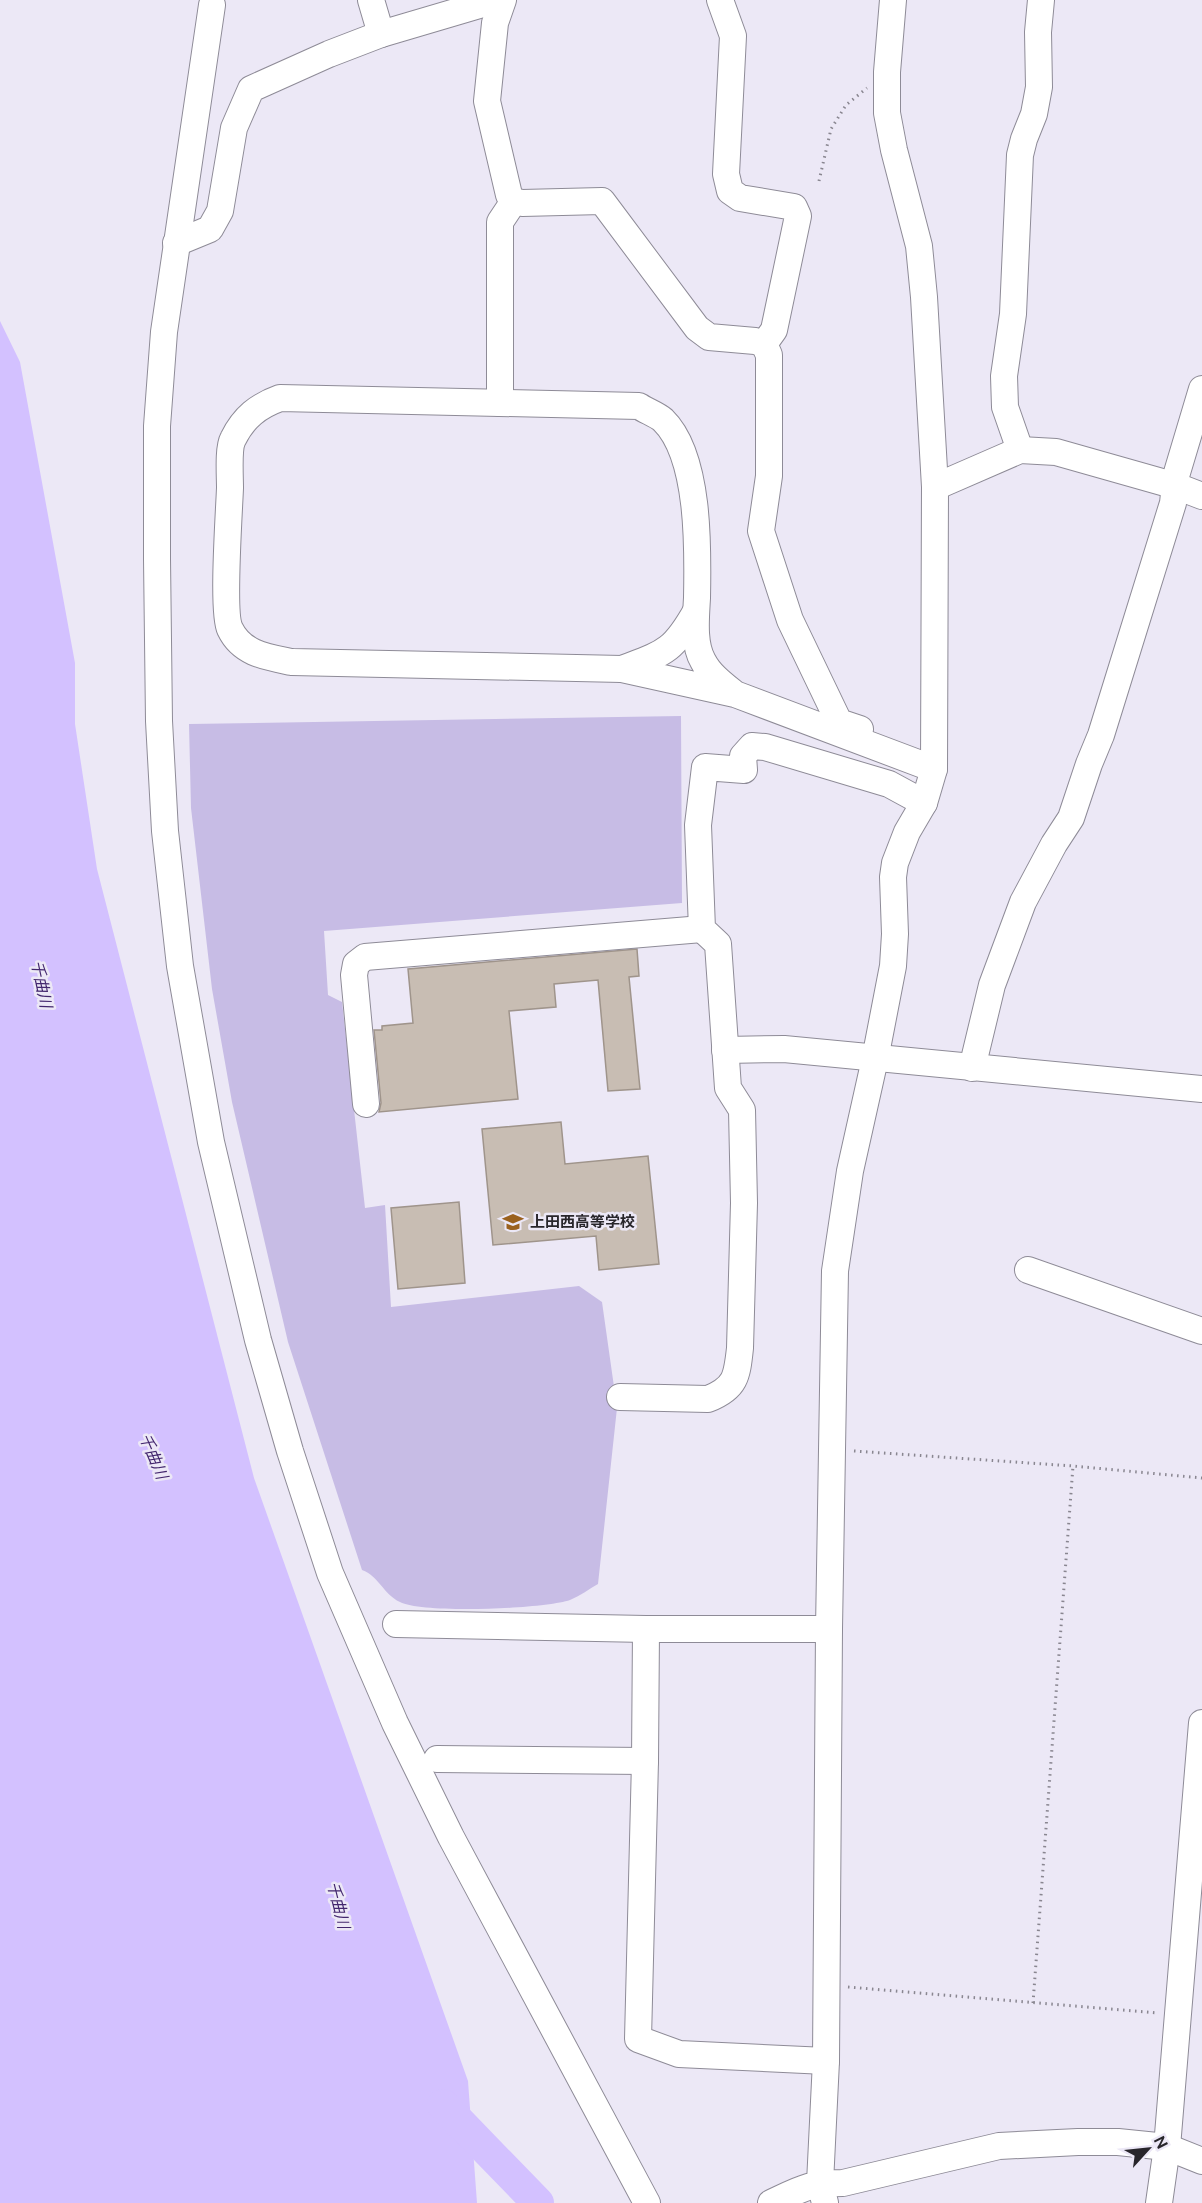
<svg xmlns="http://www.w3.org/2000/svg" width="1202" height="2203" viewBox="0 0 1202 2203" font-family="Ubuntu,'Noto Sans JP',sans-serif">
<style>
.green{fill:#c7bce5}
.water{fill:#d3c1ff}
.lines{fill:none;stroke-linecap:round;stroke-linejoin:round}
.river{stroke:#d3c1ff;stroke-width:32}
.building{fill:#c8bdb3;stroke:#9f948b;stroke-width:1.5}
.minor-casing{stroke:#8e8b97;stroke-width:28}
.path{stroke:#898690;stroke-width:3;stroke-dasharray:1.5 4.5;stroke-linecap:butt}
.minor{stroke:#fff;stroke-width:26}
.labels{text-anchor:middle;stroke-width:5;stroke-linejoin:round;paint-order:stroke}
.poi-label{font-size:15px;font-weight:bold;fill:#28262b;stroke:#ece8f6;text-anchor:start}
.water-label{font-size:16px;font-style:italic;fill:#43276e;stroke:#ece8f6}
</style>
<rect width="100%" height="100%" fill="#ece8f6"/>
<path class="green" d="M 681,716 L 682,903 L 324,931 L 328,995 L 342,1002 L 365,1208 L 385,1205 L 391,1307 L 579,1286 L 602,1302 L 617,1408 L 598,1584 C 589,1589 580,1596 570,1600 C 543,1609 424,1614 400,1602 C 383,1594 379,1576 362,1570 L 288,1342 L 232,1102 L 212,989 L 191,808 L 189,724 Z"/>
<polygon class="water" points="0,321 20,362 75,663 75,724 97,869 254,1478 468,2081 477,2203 0,2203"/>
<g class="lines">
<polyline class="river" points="443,2105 538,2203"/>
</g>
<g class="building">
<polygon points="637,949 639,976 629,977 640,1089 608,1091 598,980 554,984 556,1007 509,1011 518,1099 379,1112 381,1103 374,1030 382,1030 382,1026 413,1023 408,969"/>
<polygon points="561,1122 565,1164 648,1156 659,1264 599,1270 596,1236 493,1245 482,1129"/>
<polygon points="459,1202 465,1283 398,1289 391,1208"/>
</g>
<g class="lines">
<g class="minor-casing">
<g id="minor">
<polyline points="371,0 381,34"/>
<polyline points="503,0 495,23 487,101 509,195 514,201 522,203 602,201 697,328 709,337 755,341 764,344 769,355 769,476 761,531 790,620 839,722 860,729"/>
<polyline points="720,0 733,36 726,174 730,191 740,198 794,207 798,216 774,330 764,344"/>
<polyline points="212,5 164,332 157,426 157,559 159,721 165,831 180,966 211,1142 258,1340 290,1451 330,1573 395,1723 451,1837 647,2203"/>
<polyline points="176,243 210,229 220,211 234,128 251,89 329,54 381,34 496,0"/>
<polyline points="500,403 500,222 514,201"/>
<polyline points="1020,450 1005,407 1004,376 1013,314 1020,155 1024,139 1034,114 1039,87 1038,32 1041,0"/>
<polyline points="935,487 1020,450 1056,452 1176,486 1202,496"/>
<path d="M 622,669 C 664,653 673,652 696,611"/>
<path d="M 735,694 C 724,685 710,675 703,661 C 693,644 696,617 697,598 C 698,550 700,456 663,420 C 656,414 646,411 639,406 L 280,398 C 258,406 244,417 233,439 C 228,448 230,476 230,488 C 229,513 222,613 230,629 C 242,654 267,657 292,662 L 622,669 L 735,694 L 934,769"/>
<polyline points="725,1050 784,1049 1202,1089"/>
<polyline points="972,1068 992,985 1023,902 1054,844 1071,818 1089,764 1101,735 1173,503 1176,476 1202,389"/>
<polyline points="366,1104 354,975 356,964 365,957 702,929"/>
<polyline points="1028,1270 1202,1331"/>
<path d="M 620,1397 L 708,1399 C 736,1388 737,1376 740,1348 L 744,1203 L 742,1110 L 728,1088 L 718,944 L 702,929 L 698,825 L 705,767 L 744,770 L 743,756 L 752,746 L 765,747 L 889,784 L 924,803"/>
<polyline points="396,1624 646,1629 829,1629"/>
<polyline points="646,1629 645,1761 638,2039 679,2054 826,2061"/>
<polyline points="437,1759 645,1761"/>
<path d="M 771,2203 C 801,2189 810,2183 843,2183 L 999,2146 L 1078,2142 L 1118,2142 L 1167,2147 L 1202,2161"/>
<polyline points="825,2203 820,2183 826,2061 829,1629 835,1271 850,1171 875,1059 893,966 895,934 893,877 895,863 907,832 924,803 934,769 935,487 924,297 919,246 894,150 887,113 887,72 893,0"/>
<polyline points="1159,2203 1167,2147 1202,1723"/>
</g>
</g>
<g class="path">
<polyline points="819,181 831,129 846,105 867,88"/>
<polyline points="854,1451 1073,1466 1202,1478"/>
<polyline points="848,1987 1158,2013"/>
<polyline points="1033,2003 1073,1466"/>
</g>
<use href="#minor" class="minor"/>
</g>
<defs>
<g id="school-bare" transform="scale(1.62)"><path d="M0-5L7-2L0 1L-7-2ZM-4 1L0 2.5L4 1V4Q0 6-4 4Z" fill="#9a611e" stroke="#ece8f6" stroke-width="2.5" paint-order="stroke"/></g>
</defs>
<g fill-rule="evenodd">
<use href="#school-bare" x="513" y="1222"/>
</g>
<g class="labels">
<g class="poi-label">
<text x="530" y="1227">上田西高等学校</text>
</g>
<g class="water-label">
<text transform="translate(42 984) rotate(78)" y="6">千曲川</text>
<text transform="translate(154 1456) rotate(67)" y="6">千曲川</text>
<text transform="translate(339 1905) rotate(76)" y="6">千曲川</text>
</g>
</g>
<g transform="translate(1148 2149) rotate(63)" stroke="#ece8f6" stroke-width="4.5" paint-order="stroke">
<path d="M0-4.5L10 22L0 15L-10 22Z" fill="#28262b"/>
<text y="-9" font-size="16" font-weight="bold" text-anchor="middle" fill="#28262b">N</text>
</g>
</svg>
